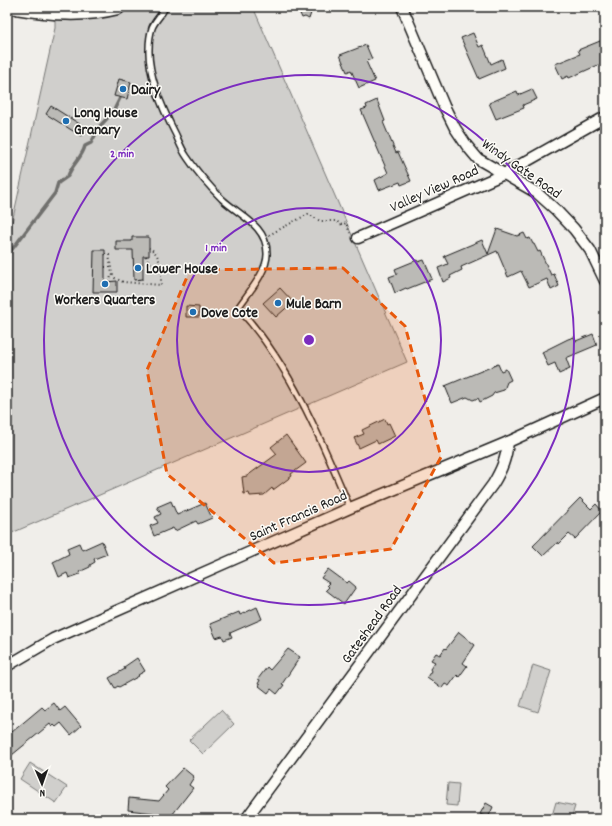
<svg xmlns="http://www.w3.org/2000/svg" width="612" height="826" viewBox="0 0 612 826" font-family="Dekko,sans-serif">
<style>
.green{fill:#d0cfcc;stroke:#767674}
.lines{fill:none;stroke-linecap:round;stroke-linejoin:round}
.stream{stroke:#706f6d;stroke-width:3.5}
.building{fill:#bbbab6;stroke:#1c1c1c}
.lane-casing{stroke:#1c1c1c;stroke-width:8}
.street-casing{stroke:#1c1c1c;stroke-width:13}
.secondary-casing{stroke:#1c1c1c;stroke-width:17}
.path{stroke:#1c1c1c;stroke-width:2;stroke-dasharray:1 3;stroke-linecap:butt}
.lane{stroke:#fdfcf7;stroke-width:5}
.street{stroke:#fdfcf7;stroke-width:10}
.secondary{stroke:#fdfcf7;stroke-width:14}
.marked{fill:#e8590c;fill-opacity:0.2;stroke:#e8590c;stroke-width:3;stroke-dasharray:8 5;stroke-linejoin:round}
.ring{fill:none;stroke:#7b2cbf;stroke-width:2}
.poi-dot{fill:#1f6fb2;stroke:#fdfcf7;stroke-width:1.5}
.labels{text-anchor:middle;stroke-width:3;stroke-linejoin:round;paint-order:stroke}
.poi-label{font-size:15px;font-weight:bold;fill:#1c1c1c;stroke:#fdfcf7;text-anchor:start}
.street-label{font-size:15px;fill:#1c1c1c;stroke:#fdfcf7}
.centre{fill:#7b2cbf;stroke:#fdfcf7;stroke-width:2}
.ring-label{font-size:12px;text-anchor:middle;font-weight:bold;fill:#7b2cbf;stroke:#fdfcf7;stroke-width:3;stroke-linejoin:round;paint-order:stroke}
</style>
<rect width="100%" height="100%" fill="#f0eeea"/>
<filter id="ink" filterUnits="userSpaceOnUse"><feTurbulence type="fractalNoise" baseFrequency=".025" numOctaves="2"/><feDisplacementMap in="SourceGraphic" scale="8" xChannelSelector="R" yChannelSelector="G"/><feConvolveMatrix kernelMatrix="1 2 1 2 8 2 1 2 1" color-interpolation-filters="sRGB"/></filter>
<g filter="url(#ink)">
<g class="green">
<polygon points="55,7 253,7 407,362 7,535 7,245 55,28"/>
<polygon points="533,665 551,671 538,712 520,706"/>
<polygon points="221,710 234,724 203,754 189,740"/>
<polygon points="30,763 67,787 56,803 20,779"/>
<polygon points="448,783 459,784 457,806 446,805"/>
<polygon points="556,802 575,806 571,819 551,819"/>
</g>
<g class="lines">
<path class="stream" d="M 7,256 L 55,193 L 58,183 L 68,176 C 72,164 82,158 85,146 L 91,143 L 100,126 L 113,112 L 120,98"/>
</g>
<g class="building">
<polygon points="297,7 313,7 309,19 305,17 302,18"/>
<polygon points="473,33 479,47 483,45 491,64 502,59 505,68 479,79 461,38"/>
<polygon points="605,39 605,62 569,78 568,76 562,79 555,64 580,54 578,50"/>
<polygon points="366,45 372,59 366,61 375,81 359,88 351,70 347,72 340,55"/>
<polygon points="119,79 131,82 127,99 114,96"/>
<polygon points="532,89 537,99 523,105 524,108 496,119 489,103 517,91 518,95"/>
<polygon points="377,100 385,121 383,122 396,153 398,152 411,181 401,185 400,182 379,190 375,180 388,173 361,110 367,108 366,105"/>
<polygon points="51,106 86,128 81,136 46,114"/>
<polygon points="497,229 517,236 524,233 527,239 530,238 533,244 534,244 538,252 540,251 551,275 554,274 559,286 551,290 547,279 529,287 521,271 508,277 497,251 461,267 462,270 450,276 451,278 443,282 438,268 448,264 444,256 482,240 488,254"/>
<polygon points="132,237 149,237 149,256 143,256 143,279 134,280 133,250 116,250 116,241 132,241"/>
<polygon points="94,250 105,250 105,282 117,281 117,292 93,292"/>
<polygon points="417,260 418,262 424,260 432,279 407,289 406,288 395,293 389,277 397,274 395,269"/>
<polygon points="280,288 293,302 276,317 263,303"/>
<polygon points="186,306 199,307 199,317 186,317"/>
<polygon points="593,334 597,345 566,358 570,369 559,374 555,363 548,366 542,352 568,339 574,337 576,341"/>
<polygon points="498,364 501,371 506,369 511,380 507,382 504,390 494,393 492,396 480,402 478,398 473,400 467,397 452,403 445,386"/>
<polygon points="385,419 387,424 389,423 395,436 378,444 376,440 359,448 354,438 364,434 362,430"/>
<polygon points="286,435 306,463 291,474 292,476 273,490 272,488 264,495 250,496 249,493 244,494 242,477 247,476 277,454 271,447"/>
<polygon points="580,498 591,509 596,504 602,511 575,539 569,534 559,544 558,542 543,556 533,546"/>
<polygon points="171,501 177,515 205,503 212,518 198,524 196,521 175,531 173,528 154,536 150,526 158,523 155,517 161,514 157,507"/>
<polygon points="102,541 107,554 94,559 95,562 90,565 90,567 79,572 80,574 69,578 67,573 59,577 53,562 69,554 67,548 79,543 82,550"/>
<polygon points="328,569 347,583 349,581 356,587 344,604 326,590 329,587 327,585 329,583 321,578"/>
<polygon points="257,607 262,619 230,633 232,637 224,640 222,636 216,638 210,624 239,612 240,615"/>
<polygon points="459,632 475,645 463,663 467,666 459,677 457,675 449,686 445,684 442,688 427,677 431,671 430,669 435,662 431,660 436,653 440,655 445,648 446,649"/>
<polygon points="288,649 300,657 282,684 284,685 277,694 271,689 268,693 259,686 260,685 258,684 260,680 258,679 267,667 270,670"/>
<polygon points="137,658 145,671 138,675 139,676 119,687 118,686 115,688 109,678 125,669 124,667"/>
<polygon points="54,703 60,711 65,707 81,726 71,735 61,723 56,727 54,725 52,727 50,724 12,755 7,749 7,725 12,732 42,707 45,710"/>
<polygon points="183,768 194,777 189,785 193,788 169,819 159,819 153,813 128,810 129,798 159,801 168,790 165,787"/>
<polygon points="486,803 493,807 488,818 480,814"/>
</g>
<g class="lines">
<g class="lane-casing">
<path id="lane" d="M 165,7 C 162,15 155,20 152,28 C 150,34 149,42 149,49 C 148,77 163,110 176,135 C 179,142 182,150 187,157 C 197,172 209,186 222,199 C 239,215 267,226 267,253 C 268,271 248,293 238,308 C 290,364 321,439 350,508"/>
</g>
<g class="street-casing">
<g id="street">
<polyline points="402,7 444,106 455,128 467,146 478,159 537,193 556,210 574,229 590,250 605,281"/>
<polyline points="358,238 504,174 605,117"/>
<polyline points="7,666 53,639 350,508 508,442 605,398"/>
<path d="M 246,819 L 493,484 C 502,469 506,459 508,442"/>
</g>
</g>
<g class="secondary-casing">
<path id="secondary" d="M 16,7 C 52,13 82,16 118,7"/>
</g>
<g class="path">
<polyline points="269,235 308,214 320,221 336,221 342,225 346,223 350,233"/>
<path d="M 105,254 L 109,255 L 112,274 L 115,278 L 123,282 L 161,285 C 161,272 162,254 149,248"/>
<path d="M 146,256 C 149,264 153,266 161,269"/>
<polyline points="105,267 110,267"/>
<polyline points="110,282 111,275"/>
</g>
<use href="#lane" class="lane"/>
<use href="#street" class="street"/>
<use href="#secondary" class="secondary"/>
</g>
</g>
<path class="marked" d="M 343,268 L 405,326 L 441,457 L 391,549 L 274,563 L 167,474 L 147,370 L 190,270 Z"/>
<g class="ring">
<circle cx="309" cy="340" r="132"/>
<circle cx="309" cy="340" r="265"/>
</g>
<g class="poi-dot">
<circle cx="123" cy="89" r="4"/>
<circle cx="66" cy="121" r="4"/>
<circle cx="138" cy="268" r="4"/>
<circle cx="105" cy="284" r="4"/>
<circle cx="278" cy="303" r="4"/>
<circle cx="193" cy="312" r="4"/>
</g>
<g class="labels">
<g class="poi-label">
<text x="131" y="94">Dairy</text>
<text x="74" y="117">Long House<tspan x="74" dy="17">Granary</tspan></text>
<text x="146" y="273">Lower House</text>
<text x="105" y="304" text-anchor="middle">Workers Quarters</text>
<text x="286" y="308">Mule Barn</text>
<text x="201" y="317">Dove Cote</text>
</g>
<g class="street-label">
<text transform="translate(522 168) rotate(35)" y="5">Windy Gate Road</text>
<text transform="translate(434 188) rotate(-24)" y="5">Valley View Road</text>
<text transform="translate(298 515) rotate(-24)" y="5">Saint Francis Road</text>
<text transform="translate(371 624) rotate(-54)" y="5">Gateshead Road</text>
</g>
</g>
<circle cx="309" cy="340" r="6" class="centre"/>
<g class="ring-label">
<text x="122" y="157">2 min</text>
<text x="216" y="251">1 min</text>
</g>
<rect width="612" height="826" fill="none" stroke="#fdfcf7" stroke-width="24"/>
<rect x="12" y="12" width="588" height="802" fill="none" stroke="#1c1c1c" stroke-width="1.5" filter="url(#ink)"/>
<g transform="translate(42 784) rotate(178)" stroke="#fdfcf7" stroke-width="3" paint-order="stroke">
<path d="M0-3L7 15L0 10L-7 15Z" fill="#1c1c1c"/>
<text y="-6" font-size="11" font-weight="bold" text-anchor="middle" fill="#1c1c1c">N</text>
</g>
</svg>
